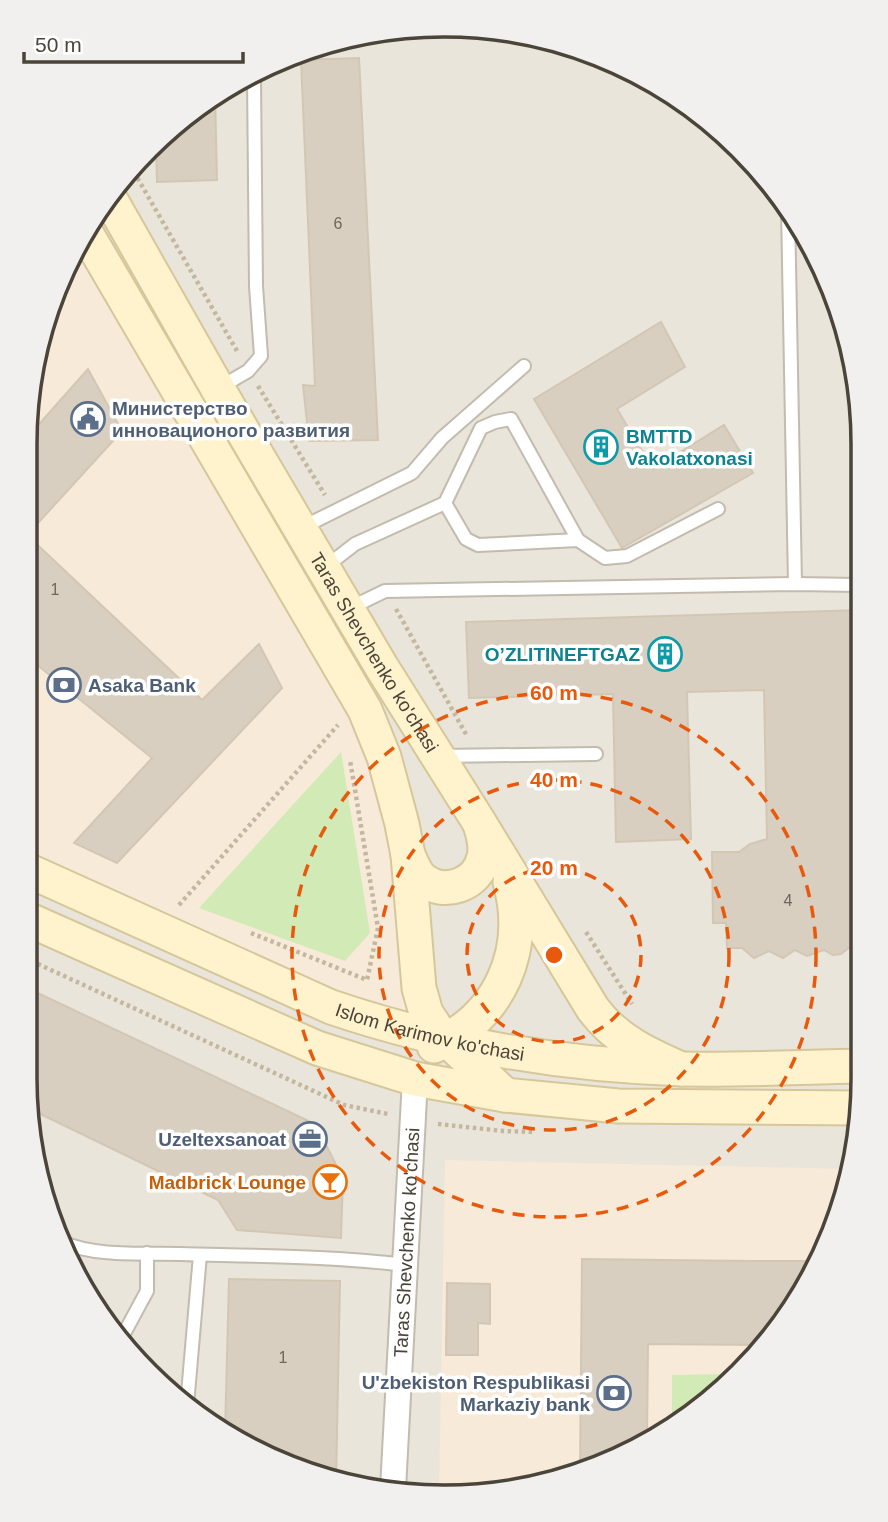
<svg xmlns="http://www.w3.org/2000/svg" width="888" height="1522" viewBox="0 0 888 1522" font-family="Arial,sans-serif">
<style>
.residential{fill:#eae5da}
.commercial{fill:#f7ead8}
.green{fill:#d2eab5}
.building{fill:#d8cfc1;stroke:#d3c7b4;stroke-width:2}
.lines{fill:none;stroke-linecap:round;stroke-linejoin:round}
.lane-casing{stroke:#c2bbae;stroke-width:16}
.street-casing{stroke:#c2bbae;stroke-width:28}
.secondary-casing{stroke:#d6c79b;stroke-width:37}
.path{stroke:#c4b79f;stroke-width:4.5;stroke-dasharray:3.5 3.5;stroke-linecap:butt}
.lane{stroke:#fff;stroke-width:12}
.street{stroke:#fff;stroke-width:24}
.secondary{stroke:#fff3cd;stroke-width:33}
.ring{fill:none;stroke:#e8590c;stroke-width:3.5;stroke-dasharray:12 9}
.labels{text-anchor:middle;stroke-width:7;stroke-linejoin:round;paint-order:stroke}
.number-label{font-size:16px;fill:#6e675b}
.service-label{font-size:19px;font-weight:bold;fill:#4e5e75;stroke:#fff;text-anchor:start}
.culture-label{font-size:19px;font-weight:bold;fill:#0d838f;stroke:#fff;text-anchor:start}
.street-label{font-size:19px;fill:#4b4439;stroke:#fff}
.food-label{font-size:19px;font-weight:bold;fill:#c56008;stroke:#fff;text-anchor:end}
.rim{fill:none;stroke:#4b4439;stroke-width:3.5}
.centre{fill:#e8590c;stroke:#fff;stroke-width:3.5}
.ring-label{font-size:21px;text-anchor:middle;font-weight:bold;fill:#e8590c;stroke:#fff;stroke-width:7;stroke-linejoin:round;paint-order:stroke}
</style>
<rect width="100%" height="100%" fill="#f6f3ec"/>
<polygon class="residential" points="525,32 677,95 741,148 807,234 841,310 863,416 863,1106 841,1213 700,1411 471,1497 335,1483 211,1427 111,1333 47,1212 25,1078 25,416 47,309 95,211 211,95 362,33"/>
<g class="commercial">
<polygon points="85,231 351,684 447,1040 25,869 25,416 47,309"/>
<polygon points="445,1160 850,1169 841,1213 793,1311 700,1411 604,1466 471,1497 439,1493"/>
</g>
<g class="green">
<polygon points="341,752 370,933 345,961 199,908"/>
<polygon points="733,1374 700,1411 672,1426 672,1375"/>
</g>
<g class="building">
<polygon points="359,58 378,440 309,441 303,385 315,386 301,60"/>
<polygon points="215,94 217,180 157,182 156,150 211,95"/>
<polygon points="661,322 685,367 617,409 653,469 724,425 753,473 622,548 534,399"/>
<polygon points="88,369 122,431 27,535 202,700 259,644 282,688 117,863 74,843 152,758 25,655 25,440"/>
<polygon points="863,610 862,947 850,947 841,954 833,955 824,950 807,956 795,950 783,958 769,951 754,958 742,948 727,948 726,923 713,923 712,852 739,852 750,844 767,839 764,690 687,692 691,839 616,842 613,694 469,698 466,622"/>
<polygon points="25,987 315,1124 343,1178 341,1238 237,1230 218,1200 30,1109 24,1078"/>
<polygon points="582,1259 749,1261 817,1261 793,1311 761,1345 648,1344 647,1441 604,1466 580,1471"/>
<polygon points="229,1279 340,1281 336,1483 225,1433"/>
<polygon points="447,1283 490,1284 490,1324 478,1323 478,1355 446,1355"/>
</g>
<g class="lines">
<g class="lane-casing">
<g id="lane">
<polyline points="788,209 795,584"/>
<polyline points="219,388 248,371 261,356 256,286 254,77"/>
<polyline points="445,503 466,539 478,545 578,540 605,558 627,556 718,509"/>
<polyline points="301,528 412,473 442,438 524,366"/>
<polyline points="324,568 355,544 445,503 481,428 495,422 511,419 578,540"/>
<polyline points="348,609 385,591 795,584 858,585"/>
<polyline points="441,756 596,754"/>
<path d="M 62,1242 C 95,1257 144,1253 180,1254 C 255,1256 331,1256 406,1265"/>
<polyline points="120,1341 147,1291 147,1253"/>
<polyline points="187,1405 200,1255"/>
</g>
</g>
<g class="street-casing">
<g id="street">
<path id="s1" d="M 393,1489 L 415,1079"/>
</g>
</g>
<g class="secondary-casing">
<g id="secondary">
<path id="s2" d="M 109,197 L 218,389 L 381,666 L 479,822 L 593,1009 C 616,1040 647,1054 681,1069"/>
<polyline points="85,231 365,710 384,757 402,824 408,855 419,988 426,1013 438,1031 505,1095"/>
<path d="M 408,855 C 412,863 415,873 422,879 C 444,897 478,885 484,857 C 487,846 483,834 480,824"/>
<path id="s3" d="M 25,869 L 331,1007 C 443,1045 564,1065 682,1069 C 742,1070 802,1067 863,1066"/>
<polyline points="25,918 317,1048 415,1079 505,1095 618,1106 862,1108"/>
<path d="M 434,1046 C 500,1017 529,951 510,882"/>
</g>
</g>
<g class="path">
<polyline points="134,172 237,351"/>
<polyline points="258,386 325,495"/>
<polyline points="396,609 467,736"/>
<polyline points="179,905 338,725"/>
<polyline points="586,932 632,1004"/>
<polyline points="251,933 367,980 378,928 350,760"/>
<polyline points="25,958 344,1105 388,1114"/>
<polyline points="438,1124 503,1131 534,1132"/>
</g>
<use href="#lane" class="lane"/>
<use href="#street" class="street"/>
<use href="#secondary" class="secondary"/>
</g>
<g class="ring">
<circle cx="554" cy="955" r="87"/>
<circle cx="554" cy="955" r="175"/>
<circle cx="554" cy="955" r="262"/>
</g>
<defs>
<g id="civic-ring" transform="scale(1.75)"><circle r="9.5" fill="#fff" stroke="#5c6f8a" stroke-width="1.5"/><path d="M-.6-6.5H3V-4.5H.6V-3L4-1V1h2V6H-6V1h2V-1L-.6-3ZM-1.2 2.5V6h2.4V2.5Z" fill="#5c6f8a"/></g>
<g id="building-ring" transform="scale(1.75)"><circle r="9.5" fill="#fff" stroke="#0f9aa8" stroke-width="1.5"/><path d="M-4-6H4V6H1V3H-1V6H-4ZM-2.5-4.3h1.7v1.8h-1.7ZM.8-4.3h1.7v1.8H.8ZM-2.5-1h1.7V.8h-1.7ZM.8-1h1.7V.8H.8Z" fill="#0f9aa8"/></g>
<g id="bank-ring" transform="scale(1.75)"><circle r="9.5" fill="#fff" stroke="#5c6f8a" stroke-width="1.5"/><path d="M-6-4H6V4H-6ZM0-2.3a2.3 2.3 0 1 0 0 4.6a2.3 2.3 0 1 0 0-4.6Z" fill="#5c6f8a"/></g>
<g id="office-ring" transform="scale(1.75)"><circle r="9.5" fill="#fff" stroke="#5c6f8a" stroke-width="1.5"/><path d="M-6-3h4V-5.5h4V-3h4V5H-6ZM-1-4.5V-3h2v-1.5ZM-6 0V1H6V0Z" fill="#5c6f8a"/></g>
<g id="bar-ring" transform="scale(1.75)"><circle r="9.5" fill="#fff" stroke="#e8710a" stroke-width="1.5"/><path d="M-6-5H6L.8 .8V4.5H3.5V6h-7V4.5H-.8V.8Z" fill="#e8710a"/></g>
</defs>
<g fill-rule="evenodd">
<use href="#civic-ring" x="88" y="419"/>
<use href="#building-ring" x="601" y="447"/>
<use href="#building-ring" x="665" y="654"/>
<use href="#bank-ring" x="64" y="685"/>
<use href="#office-ring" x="310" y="1139"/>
<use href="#bar-ring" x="330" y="1182"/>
<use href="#bank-ring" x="614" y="1393"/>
</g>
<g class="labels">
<g class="number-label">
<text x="338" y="229">6</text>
<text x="55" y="595">1</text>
<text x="788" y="906">4</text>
<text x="283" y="1363">1</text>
</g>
<g class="service-label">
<text x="112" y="415">Министерство<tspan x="112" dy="22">инновационого развития</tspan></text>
<text x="88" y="692">Asaka Bank</text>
<text x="286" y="1146" text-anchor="end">Uzeltexsanoat</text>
<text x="590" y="1389" text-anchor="end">U'zbekiston Respublikasi<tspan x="590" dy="22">Markaziy bank</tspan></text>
</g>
<g class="culture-label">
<text x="626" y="443">BMTTD<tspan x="626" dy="22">Vakolatxonasi</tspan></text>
<text x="640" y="661" text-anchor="end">O’ZLITINEFTGAZ</text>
</g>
<g class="street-label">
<text dy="7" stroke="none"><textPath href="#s2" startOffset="527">Taras Shevchenko ko'chasi</textPath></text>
<text dy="7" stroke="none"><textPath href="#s3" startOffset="438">Islom Karimov ko'chasi</textPath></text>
<text dy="7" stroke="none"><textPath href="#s1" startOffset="247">Taras Shevchenko ko'chasi</textPath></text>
</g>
<g class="food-label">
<text x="306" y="1189">Madbrick Lounge</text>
</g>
</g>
<path d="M0 0H888V1522H0ZM444 37H444A407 407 0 0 1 851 444V1078A407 407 0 0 1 444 1485H444A407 407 0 0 1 37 1078V444A407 407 0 0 1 444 37Z" fill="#f1f0ef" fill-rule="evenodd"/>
<path class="rim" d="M444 37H444A407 407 0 0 1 851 444V1078A407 407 0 0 1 444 1485H444A407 407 0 0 1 37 1078V444A407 407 0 0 1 444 37Z"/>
<circle cx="554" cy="955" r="10" class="centre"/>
<g class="ring-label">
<text x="554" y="700">60 m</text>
<text x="554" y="787">40 m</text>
<text x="554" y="875">20 m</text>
</g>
<path d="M24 52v10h219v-10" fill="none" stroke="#4b4439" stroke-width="3.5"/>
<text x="35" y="52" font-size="21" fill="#4b4439" stroke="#ffffff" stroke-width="5" paint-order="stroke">50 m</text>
</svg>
